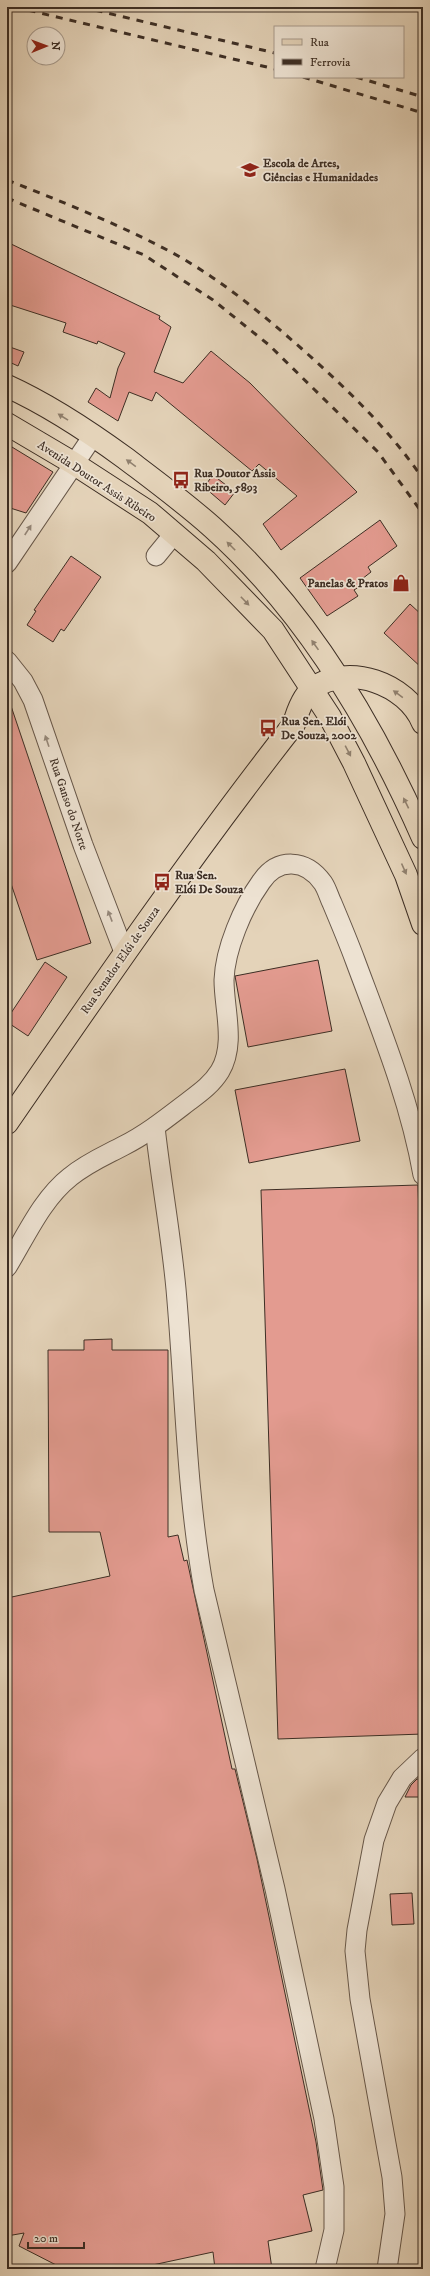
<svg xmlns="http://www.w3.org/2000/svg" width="430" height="2276" viewBox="0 0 430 2276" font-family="'IM FELL DW Pica',serif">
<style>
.building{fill:#e39b90;stroke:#3d2e24}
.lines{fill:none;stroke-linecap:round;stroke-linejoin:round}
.minor-casing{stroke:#675749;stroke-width:21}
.major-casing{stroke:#3d2e24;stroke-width:24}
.minor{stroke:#ede2d2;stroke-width:19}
.major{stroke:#e4d3b9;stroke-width:22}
.rail{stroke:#3d2e24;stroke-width:3;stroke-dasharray:7 7;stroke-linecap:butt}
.oneway{fill:#90806e}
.oneway2{fill:#95887b}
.labels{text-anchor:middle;stroke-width:3.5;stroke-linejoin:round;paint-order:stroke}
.poi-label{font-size:12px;font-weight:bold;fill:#3d2e24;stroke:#ede2d2;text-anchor:start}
.street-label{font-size:12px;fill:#3d2e24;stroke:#ede2d2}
</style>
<rect width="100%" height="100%" fill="#e4d3b9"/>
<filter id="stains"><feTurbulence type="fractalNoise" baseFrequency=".005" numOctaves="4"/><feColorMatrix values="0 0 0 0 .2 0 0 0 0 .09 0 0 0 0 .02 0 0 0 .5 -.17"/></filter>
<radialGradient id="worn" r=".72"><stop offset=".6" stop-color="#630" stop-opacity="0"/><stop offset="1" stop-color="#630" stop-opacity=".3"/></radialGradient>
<g class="building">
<polygon points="7,242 160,316 159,319 171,327 154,372 183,383 211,351 250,383 357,492 281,550 263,524 297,496 259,464 252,471 156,392 152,401 129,392 118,421 88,402 96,388 110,398 118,368 125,353 98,341 97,344 63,332 66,323 7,304"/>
<polygon points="7,346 24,352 18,366 7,361"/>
<polygon points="7,444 53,472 26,513 7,507"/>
<polygon points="213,475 235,492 225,505 204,487"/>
<polygon points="380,520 397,546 368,567 371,572 362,579 365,583 354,590 358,596 327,616 300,578"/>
<polygon points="71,556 101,577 64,631 61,629 53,642 27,625 36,611 34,610"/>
<polygon points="410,604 423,616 423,669 384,633"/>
<polygon points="7,703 10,703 91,943 37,960 7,872"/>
<polygon points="318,960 332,1031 248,1047 235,976"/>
<polygon points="45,962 67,977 28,1036 7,1022 7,1019"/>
<polygon points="345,1069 360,1141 249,1163 235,1090"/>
<polygon points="418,1185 423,1336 423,1734 278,1739 261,1190"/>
<polygon points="112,1339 112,1350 168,1350 168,1537 178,1535 184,1561 187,1560 232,1769 235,1769 257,1859 316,2142 323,2190 303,2195 312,2231 268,2241 272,2269 215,2269 213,2252 134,2269 61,2269 60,2267 19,2246 24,2233 7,2236 7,1598 110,1576 100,1532 49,1532 48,1350 84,1350 84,1340"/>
<polygon points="417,1779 423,1779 423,1797 405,1797 411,1785"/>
<polygon points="412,1893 414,1924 392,1925 390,1894"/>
</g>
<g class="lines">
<g class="minor-casing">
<g id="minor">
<polyline points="156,556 174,534"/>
<polyline points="7,563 93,436"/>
<polyline points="7,661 23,681 33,700 83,845 124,952"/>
<path d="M 155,1127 C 161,1181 171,1235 176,1289 C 185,1390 186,1490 204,1590 L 275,1889 L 324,2119 L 334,2187 L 334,2230 L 325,2269"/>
<path d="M 7,1267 C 26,1236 42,1199 70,1177 C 87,1163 104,1156 123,1146 C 147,1134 168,1117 189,1101 C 201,1092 212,1084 220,1071 C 236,1044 224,1009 224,980 C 225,949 243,907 261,882 C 278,857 306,859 323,883 C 327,889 329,897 332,903 C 340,922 348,941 355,960 C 381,1030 410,1101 423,1175"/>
<polyline points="387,2269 395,2214 392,2177 360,1999 355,1951 357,1930 374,1840 387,1803 402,1778 423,1758"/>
</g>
</g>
<g class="major-casing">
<g id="major">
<path d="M 7,386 C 49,405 88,431 125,458 C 154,480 184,502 212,527 C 305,610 373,724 423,838"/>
<polyline points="7,424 73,463 150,513 206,561 273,630 330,717 354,763 406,875 423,924"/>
<path d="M 7,1123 C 100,988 193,853 294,724 C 297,713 303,697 312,689 C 348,662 407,684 423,723"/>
</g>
</g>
<use href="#minor" class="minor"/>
<use href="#major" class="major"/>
<g class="rail">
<polyline points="15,7 275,69"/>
<polyline points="82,7 275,53"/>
<polyline points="303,77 423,113"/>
<polyline points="356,77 423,97"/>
<path d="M 7,180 C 63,202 118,224 171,252 C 219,278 261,313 302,349 C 347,389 389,429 423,479"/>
<polyline points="7,198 144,255 213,300 269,345 378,452 423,514"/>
</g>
</g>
<defs><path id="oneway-solid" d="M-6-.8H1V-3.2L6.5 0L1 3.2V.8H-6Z"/></defs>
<g class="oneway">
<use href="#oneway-solid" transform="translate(63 417) rotate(-148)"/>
<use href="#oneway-solid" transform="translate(131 463) rotate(-144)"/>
<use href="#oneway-solid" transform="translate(231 546) rotate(-135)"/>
<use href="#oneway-solid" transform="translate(245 601) rotate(46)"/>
<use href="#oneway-solid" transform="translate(315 645) rotate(-125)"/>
<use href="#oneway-solid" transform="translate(398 694) rotate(-144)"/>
<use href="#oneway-solid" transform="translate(348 751) rotate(62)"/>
<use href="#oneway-solid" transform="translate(406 803) rotate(-116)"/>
<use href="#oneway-solid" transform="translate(404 869) rotate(66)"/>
</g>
<g class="oneway2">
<use href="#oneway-solid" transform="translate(28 530) rotate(-57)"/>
<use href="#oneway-solid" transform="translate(47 741) rotate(-109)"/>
<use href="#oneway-solid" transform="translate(110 916) rotate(-111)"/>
</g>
<defs>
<g id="university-bare" transform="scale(1.38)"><path d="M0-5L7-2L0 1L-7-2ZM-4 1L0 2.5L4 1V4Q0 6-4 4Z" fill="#8f2418" stroke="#ede2d2" stroke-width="2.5" paint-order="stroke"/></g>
<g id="bus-bare" transform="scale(1.38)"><path d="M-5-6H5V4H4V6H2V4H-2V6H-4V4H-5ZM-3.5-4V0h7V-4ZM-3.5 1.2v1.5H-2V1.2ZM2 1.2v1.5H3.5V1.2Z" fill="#8f2418" stroke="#ede2d2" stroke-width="2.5" paint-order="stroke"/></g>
<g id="shop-bare" transform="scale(1.38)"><path d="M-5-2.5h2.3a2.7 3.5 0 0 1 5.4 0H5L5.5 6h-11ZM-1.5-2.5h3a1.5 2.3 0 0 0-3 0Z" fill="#8f2418" stroke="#ede2d2" stroke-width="2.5" paint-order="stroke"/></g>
</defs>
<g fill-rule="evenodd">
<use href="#university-bare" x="250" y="170"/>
<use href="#bus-bare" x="181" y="480"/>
<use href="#shop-bare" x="401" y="583"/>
<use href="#bus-bare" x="268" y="728"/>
<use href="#bus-bare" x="162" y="882"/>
</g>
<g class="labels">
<g class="poi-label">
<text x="263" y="167">Escola de Artes,<tspan x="263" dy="14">Ciências e Humanidades</tspan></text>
<text x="194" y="477">Rua Doutor Assis<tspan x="194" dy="14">Ribeiro, 5893</tspan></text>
<text x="388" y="587" text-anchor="end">Panelas &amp; Pratos</text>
<text x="281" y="725">Rua Sen. Elói<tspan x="281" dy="14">De Souza, 2002</tspan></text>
<text x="175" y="879">Rua Sen.<tspan x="175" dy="14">Elói De Souza</tspan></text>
</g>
<g class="street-label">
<text transform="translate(97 481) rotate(33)" y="4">Avenida Doutor Assis Ribeiro</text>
<text transform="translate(69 804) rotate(71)" y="4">Rua Ganso do Norte</text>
<text transform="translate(120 960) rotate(-55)" y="4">Rua Senador Elói de Souza</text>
</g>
</g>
<rect width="430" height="2276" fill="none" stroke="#e4d3b9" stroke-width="24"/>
<rect x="8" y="8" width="414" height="2260" fill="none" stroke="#3d2e24" stroke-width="2"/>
<rect x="12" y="12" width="406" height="2252" fill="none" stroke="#3d2e24"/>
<rect x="274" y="26" width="130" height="52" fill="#ede2d2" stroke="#a79a8c"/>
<rect x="282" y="39" width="20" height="6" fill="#e4d3b9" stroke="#a79a8c"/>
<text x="310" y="46" font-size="12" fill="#3d2e24">Rua</text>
<rect x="282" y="59" width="20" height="6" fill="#3d2e24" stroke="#a79a8c"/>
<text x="310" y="66" font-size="12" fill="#3d2e24">Ferrovia</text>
<g transform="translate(46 46) rotate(89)"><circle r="19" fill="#ede2d2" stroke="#a79a8c"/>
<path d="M0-3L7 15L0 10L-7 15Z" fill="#8f2418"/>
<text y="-6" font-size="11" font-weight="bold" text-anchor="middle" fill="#3d2e24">N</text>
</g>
<path d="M28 2242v6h56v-6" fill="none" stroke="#3d2e24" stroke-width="2"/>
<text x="34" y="2242" font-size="12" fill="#3d2e24" stroke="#ede2d2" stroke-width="3" paint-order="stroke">20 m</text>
<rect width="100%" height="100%" filter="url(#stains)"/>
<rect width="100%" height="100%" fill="url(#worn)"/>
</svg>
